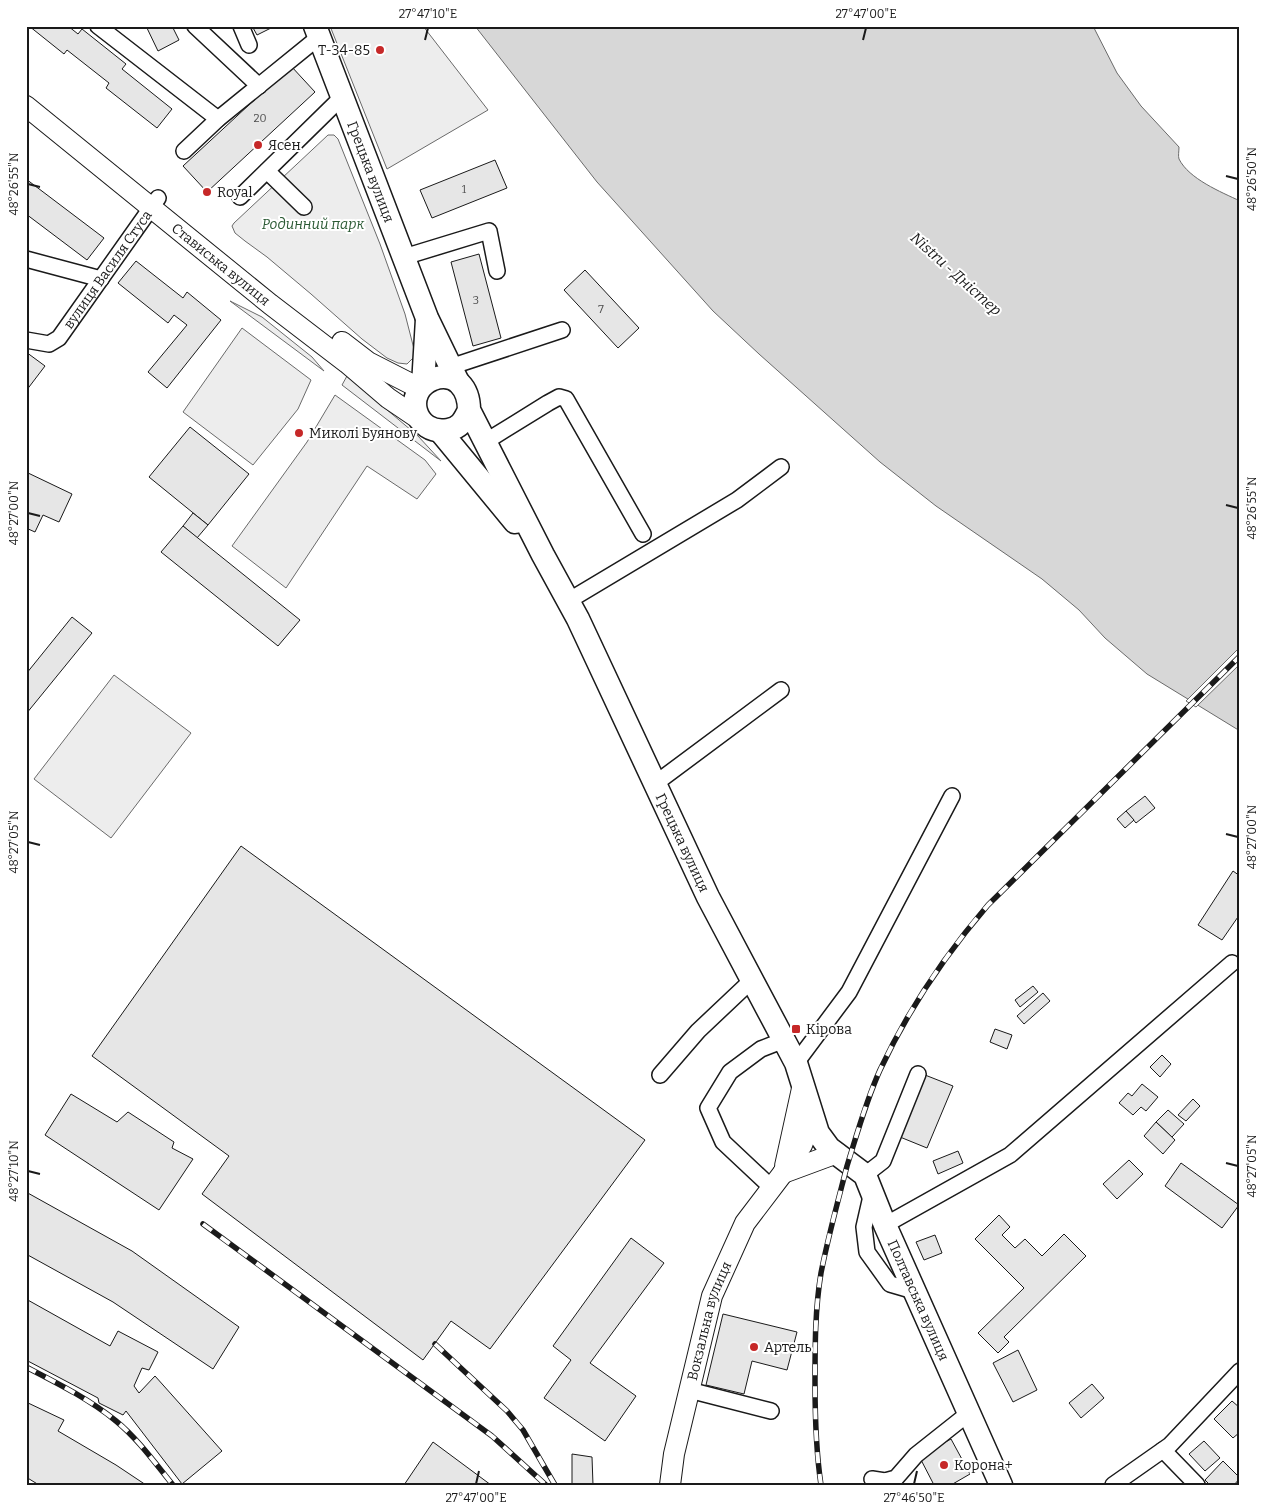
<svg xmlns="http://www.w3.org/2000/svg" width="1266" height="1511" viewBox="0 0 1266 1511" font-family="Bitter,serif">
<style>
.built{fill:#ededed;stroke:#6a6a6a}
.water{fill:#d7d7d7;stroke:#6a6a6a}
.pier{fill:#fff;stroke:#6a6a6a}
.building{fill:#e6e6e6;stroke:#1a1a1a}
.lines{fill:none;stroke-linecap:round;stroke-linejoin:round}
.minor-casing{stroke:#1a1a1a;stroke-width:18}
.major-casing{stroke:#1a1a1a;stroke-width:22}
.highway-casing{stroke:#1a1a1a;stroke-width:25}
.minor{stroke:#fff;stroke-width:15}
.major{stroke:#fff;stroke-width:20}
.highway{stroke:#fff;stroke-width:22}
.rail-casing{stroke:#1a1a1a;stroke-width:5.5}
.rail{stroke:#fff;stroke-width:4;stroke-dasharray:11;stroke-linecap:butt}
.ticks{fill:none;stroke:#1a1a1a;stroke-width:2}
.poi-dot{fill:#c62828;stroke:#fff;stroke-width:2}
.labels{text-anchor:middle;stroke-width:4;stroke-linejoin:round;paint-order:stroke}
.number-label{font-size:11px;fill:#4d4d4d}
.poi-label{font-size:14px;fill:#1a1a1a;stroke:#fff;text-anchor:start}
.street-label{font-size:14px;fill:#1a1a1a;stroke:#fff}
.park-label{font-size:14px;font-style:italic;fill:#2b5a34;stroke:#fff}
.water-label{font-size:15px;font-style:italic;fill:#1a1a1a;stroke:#fff}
.neatline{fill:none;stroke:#1a1a1a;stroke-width:2}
.ticks-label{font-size:12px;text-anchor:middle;fill:#1a1a1a}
</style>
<rect width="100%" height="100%" fill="#fff"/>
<g class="built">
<polygon points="330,26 423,26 488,110 387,169"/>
<polygon points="328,135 334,135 338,139 380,244 405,314 414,349 415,356 407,364 398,363 387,358 362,339 311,294 267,257 245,241 235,233 232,226 234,223"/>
<polygon points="230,301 262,317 312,357 324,371"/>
<polygon points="242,328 311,380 298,409 253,465 183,412"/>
<polygon points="347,376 418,436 441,461 342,385"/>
<polygon points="335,395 425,460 436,474 417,499 367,466 286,588 232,546 307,442"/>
<polygon points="114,675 191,733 111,838 34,779"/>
</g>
<path class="water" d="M 475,26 L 1093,26 L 1117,73 L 1141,106 L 1179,147 C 1179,151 1178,156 1179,159 C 1189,179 1221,192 1240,201 L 1240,731 L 1147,674 L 1105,638 L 1079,610 L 1042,579 L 936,506 L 880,462 L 759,354 L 713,311 L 597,182 Z"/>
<polygon class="pier" points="1240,647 1240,664 1196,707 1186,701"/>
<g class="building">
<polygon points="29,26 68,26 78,34 82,29 126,64 122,69 172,109 157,128 106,88 109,83 67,50 64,54"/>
<polygon points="146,26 172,26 179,40 158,51"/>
<polygon points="252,26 275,26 257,35"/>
<polygon points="291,66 315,92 207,192 183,166"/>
<polygon points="495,160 507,188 432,218 420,190"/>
<polygon points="26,179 104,238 87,260 26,214"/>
<polygon points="479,254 501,338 473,346 451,262"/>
<polygon points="136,261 183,298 187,292 221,320 167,388 148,372 187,325 174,315 168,323 118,283"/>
<polygon points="585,270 639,328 618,348 564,290"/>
<polygon points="26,352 45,366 26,391"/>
<polygon points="190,427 249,474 208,525 149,477"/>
<polygon points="26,472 72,494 59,522 43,515 35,532 26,528"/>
<polygon points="193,513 208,525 197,538 183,526"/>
<polygon points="183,526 300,620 278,646 161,552"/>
<polygon points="72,617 92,633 26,714 26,674"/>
<polygon points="1145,796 1155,808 1136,823 1126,811"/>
<polygon points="1126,811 1134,820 1125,828 1117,819"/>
<polygon points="241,846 645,1140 490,1349 451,1321 423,1360 202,1194 229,1156 92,1056"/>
<polygon points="1233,871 1240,876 1240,914 1222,940 1198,925"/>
<polygon points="1033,986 1038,992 1020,1007 1015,1000"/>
<polygon points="1043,993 1050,1001 1024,1024 1017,1016"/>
<polygon points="995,1029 1012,1035 1007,1049 990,1042"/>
<polygon points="1162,1055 1171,1064 1160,1077 1150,1067"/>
<polygon points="925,1075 953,1086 927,1148 900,1137"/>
<polygon points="1142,1084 1158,1097 1146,1111 1141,1107 1133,1115 1119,1103 1128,1093 1132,1096"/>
<polygon points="71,1094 117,1122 128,1112 174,1142 172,1148 193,1159 159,1210 45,1135"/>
<polygon points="1193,1099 1200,1106 1186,1121 1178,1115"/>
<polygon points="1168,1110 1184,1124 1172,1137 1156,1122"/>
<polygon points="1156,1122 1175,1140 1163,1154 1144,1136"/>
<polygon points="958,1151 963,1163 938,1174 933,1161"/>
<polygon points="1129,1160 1143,1174 1117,1199 1103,1184"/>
<polygon points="1181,1163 1239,1205 1222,1228 1165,1186"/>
<polygon points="26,1192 132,1251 239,1327 213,1369 113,1302 26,1254"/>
<polygon points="999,1215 1010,1227 1002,1235 1015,1248 1025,1239 1042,1256 1064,1234 1086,1256 1004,1337 1009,1342 998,1353 978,1333 1024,1288 975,1239"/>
<polygon points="935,1235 942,1253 924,1260 916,1242"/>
<polygon points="631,1238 664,1263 590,1363 636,1396 605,1441 544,1398 571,1360 553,1346"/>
<polygon points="26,1299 110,1346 118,1331 158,1352 149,1370 142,1368 134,1386 139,1393 155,1376 222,1451 182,1484 126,1411 123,1415 99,1403 98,1398 26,1360"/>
<polygon points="723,1314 797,1332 787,1370 752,1361 744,1394 706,1385"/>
<polygon points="1018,1350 1037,1390 1013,1402 993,1363"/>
<polygon points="1092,1384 1104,1398 1081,1418 1069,1403"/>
<polygon points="1232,1401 1240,1408 1240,1432 1233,1438 1214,1419"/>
<polygon points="26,1402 64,1420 58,1431 116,1465 146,1485 39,1485 26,1477"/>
<polygon points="951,1439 970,1474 951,1485 934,1485 919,1456"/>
<polygon points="1204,1441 1220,1458 1205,1471 1189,1454"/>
<polygon points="433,1442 491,1485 404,1485"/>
<polygon points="572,1454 592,1457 593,1485 572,1485"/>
<polygon points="1223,1461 1240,1478 1234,1485 1210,1485 1205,1480"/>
</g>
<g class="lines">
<g class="minor-casing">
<g id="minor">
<polyline points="98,26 218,119"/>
<polyline points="195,26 259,86"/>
<polyline points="241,26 249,45"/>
<polyline points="184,151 218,119 319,37"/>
<polyline points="267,171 304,207"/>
<polyline points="240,197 342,97"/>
<polyline points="404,257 489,231 497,271"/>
<polyline points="26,259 101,279"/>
<path id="s1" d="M 26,340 L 49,344 L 59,338 L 158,198"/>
<polyline points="450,367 562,330"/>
<polyline points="485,442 548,403 559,397 566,399 643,534"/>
<polyline points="568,601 737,500 781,467"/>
<polyline points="656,783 781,690"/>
<polyline points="796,1063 849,992 952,796"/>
<polyline points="660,1075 698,1031 752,980"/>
<polyline points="865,1175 883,1161 918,1074"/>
<polyline points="772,1188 723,1142 708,1108 730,1072 761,1049 784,1040"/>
<polyline points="872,1192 864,1227 867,1252 890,1284 914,1291"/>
<polyline points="885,1225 1010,1155 1232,963"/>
<polyline points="689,1390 771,1411"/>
<polyline points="1163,1450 1197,1485"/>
<polyline points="872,1479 885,1481 896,1478 916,1455 969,1413"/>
<polyline points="1113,1485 1170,1445 1240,1371"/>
</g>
</g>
<g class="major-casing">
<g id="major">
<path id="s2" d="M 26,106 L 270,304 L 347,363 L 388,398 L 419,419"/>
<polyline points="342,342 368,362 419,388"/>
<polyline points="785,1166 803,1084"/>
<polyline points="783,1173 837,1153"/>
<path id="s3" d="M 670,1485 L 674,1454 L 712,1296 L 745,1223 L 783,1173 L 802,1145 L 813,1116"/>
</g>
</g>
<g class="highway-casing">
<g id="highway">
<path id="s4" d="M 315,26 L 427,318 L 457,380"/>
<polyline points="423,385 427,319"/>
<path id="s5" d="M 469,410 C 464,421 460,428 448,430 C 414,436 402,391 433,379 C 456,371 469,389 469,410 L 543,555 L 578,619 L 708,897 L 796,1063 L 818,1133 L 829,1148 L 865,1175 L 885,1225 L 1001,1485"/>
<polyline points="440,431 515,522"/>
</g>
</g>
<use href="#minor" class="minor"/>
<use href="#major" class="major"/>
<use href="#highway" class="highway"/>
<g class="rail-casing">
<g id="rail">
<polyline points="203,1224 492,1436 546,1485"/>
<polyline points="435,1344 507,1411 523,1430 555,1485"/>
<path d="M 26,1367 C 57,1383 89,1399 116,1421 C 138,1439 155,1463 173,1485"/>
<path d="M 821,1485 C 816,1451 815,1417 815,1383 C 815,1346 815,1309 821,1273 C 828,1237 838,1201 847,1166 C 857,1134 866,1101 880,1070 C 908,1010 945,955 988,905 L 1240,656"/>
</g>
</g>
<use href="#rail" class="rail"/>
</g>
<path class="ticks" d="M 425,40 L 428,28M 863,40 L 866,28M 1226,176 L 1238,179M 28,184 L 40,187M 1226,505 L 1238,508M 28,513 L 40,516M 1226,834 L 1238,837M 28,842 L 40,845M 1226,1163 L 1238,1166M 28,1171 L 40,1174M 476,1484 L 479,1471M 914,1484 L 917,1471"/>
<g class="poi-dot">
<circle cx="380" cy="50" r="5"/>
<circle cx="258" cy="145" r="5"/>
<circle cx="207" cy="192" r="5"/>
<circle cx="299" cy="433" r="5"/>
<rect x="791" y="1024" width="10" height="10" rx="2.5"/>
<circle cx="754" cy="1347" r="5"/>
<circle cx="944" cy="1465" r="5"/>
</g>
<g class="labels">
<g class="number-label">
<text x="260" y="122">20</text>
<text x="464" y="193">1</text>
<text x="476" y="304">3</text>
<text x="601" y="313">7</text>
</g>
<g class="poi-label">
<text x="370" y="55" text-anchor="end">Т-34-85</text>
<text x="268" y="150">Ясен</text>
<text x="217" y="197">Royal</text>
<text x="309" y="438">Миколі Буянову</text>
<text x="806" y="1034">Кірова</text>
<text x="764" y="1352">Артель</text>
<text x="954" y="1470">Корона+</text>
</g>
<g class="street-label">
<text dy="5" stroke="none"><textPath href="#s4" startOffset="156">Грецька вулиця</textPath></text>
<text dy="5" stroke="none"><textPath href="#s2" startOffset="251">Стависька вулиця</textPath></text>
<text dy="5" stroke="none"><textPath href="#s1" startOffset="119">вулиця Василя Стуса</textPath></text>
<text dy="5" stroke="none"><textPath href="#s5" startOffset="651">Грецька вулиця</textPath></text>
<text dy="5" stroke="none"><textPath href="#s5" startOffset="1172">Полтавська вулиця</textPath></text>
<text dy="5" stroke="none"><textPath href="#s3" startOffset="169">Вокзальна вулиця</textPath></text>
</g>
<g class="park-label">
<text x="313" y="229">Родинний парк</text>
</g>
<g class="water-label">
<text transform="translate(956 274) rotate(42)" y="5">Nistru - Дністер</text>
</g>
</g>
<rect width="1266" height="1511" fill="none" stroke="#ffffff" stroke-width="55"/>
<rect x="28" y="28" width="1210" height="1456" class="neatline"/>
<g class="ticks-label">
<text x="428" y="18">27°47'10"E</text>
<text x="866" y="18">27°47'00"E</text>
<text transform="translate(1252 179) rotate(-90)" y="4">48°26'50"N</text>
<text transform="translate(14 184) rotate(-90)" y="4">48°26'55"N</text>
<text transform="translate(1252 508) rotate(-90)" y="4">48°26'55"N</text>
<text transform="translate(14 513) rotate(-90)" y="4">48°27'00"N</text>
<text transform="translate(1252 837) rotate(-90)" y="4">48°27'00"N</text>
<text transform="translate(14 842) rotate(-90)" y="4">48°27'05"N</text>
<text transform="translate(1252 1166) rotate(-90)" y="4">48°27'05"N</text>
<text transform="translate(14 1171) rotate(-90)" y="4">48°27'10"N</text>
<text x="476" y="1502">27°47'00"E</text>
<text x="914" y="1502">27°46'50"E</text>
</g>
</svg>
